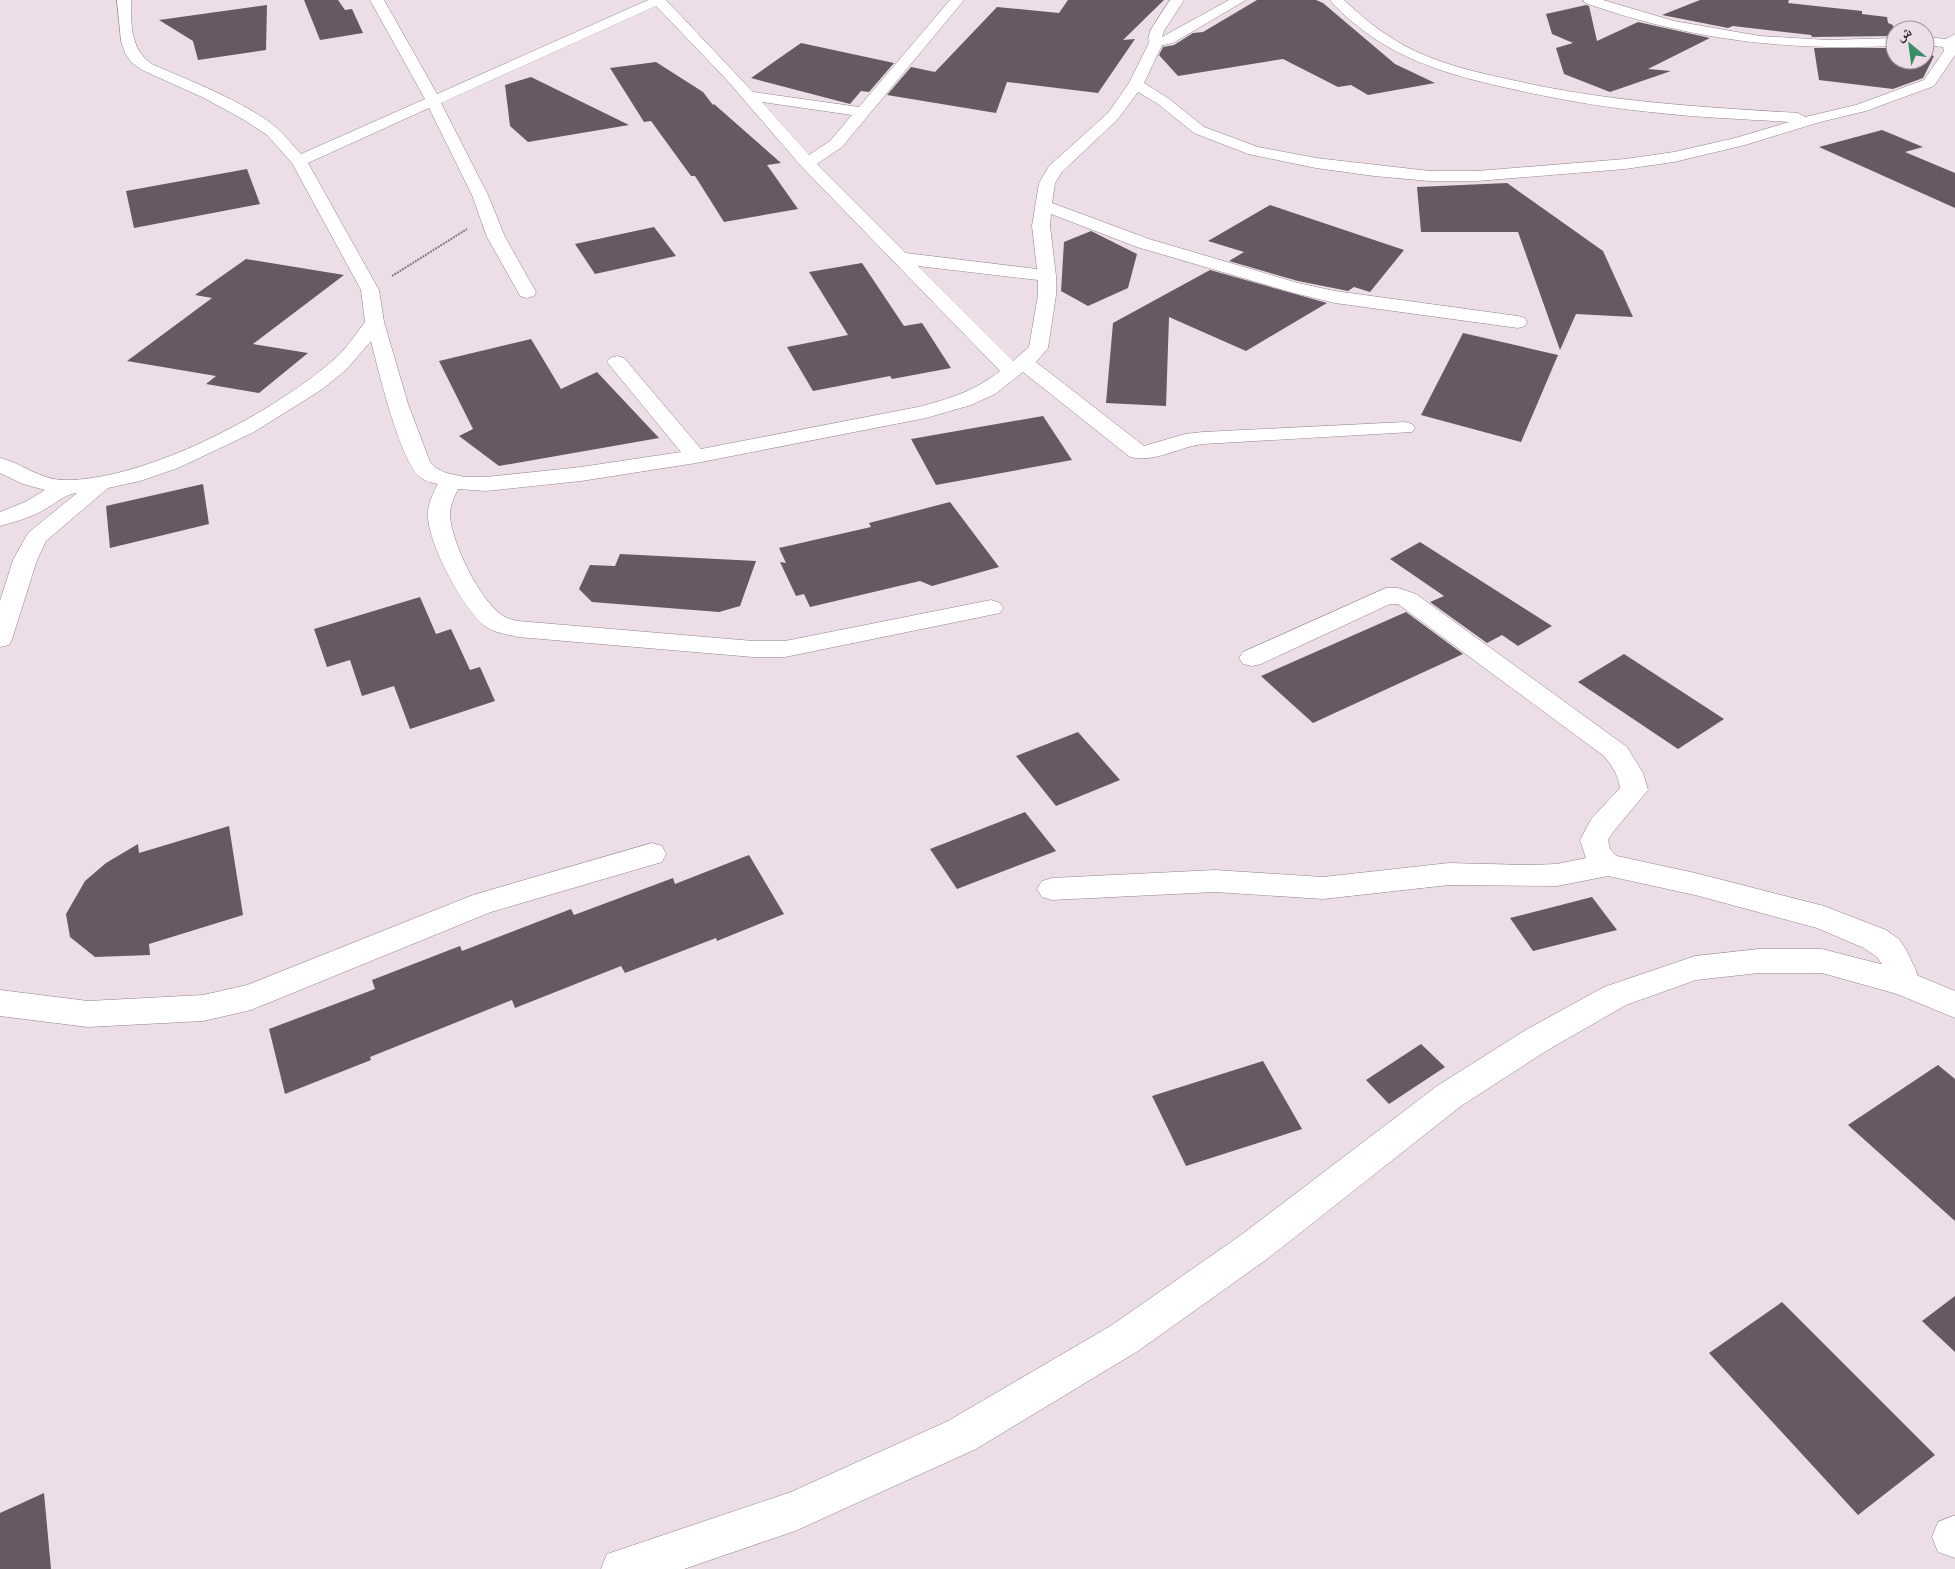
<svg xmlns="http://www.w3.org/2000/svg" width="1955" height="1569" viewBox="0 0 1955 1569" font-family="Roboto,'Noto Naskh Arabic',sans-serif">
<style>
.building{fill:#665961}
.lines{fill:none;stroke-linecap:round;stroke-linejoin:round}
.street-casing{stroke:#91838c;stroke-width:1}
.secondary-casing{stroke:#91838c;stroke-width:1}
.path{stroke:#847a80;stroke-width:2;stroke-dasharray:2 1;stroke-linecap:butt}
.street{fill:#fff;fill-rule:evenodd}
.secondary{fill:#fff;fill-rule:evenodd}
</style>
<rect width="100%" height="100%" fill="#eddde7"/>
<g class="building">
<polygon points="304,0 338,0 345,10 352,9 363,33 320,40"/>
<polygon points="1068,0 1164,0 1123,40 1135,39 1098,93 1007,82 996,113 887,95 911,67 935,72 997,7 1059,13"/>
<polygon points="1257,0 1316,0 1323,3 1395,64 1435,83 1368,95 1351,85 1338,87 1283,59 1178,76 1159,55 1163,47 1174,45 1193,33 1203,32"/>
<polygon points="1700,0 1789,0 1788,3 1862,11 1862,14 1887,17 1888,23 1893,25 1893,36 1812,37 1811,35 1733,26 1728,28 1662,15"/>
<polygon points="267,5 266,50 198,60 193,41 159,20"/>
<polygon points="1586,5 1589,6 1597,41 1638,22 1710,38 1648,69 1671,71 1610,92 1564,74 1556,48 1573,43 1552,34 1546,14"/>
<polygon points="801,43 894,63 869,92 861,91 850,104 751,78"/>
<polygon points="1814,48 1895,48 1895,60 1925,60 1925,53 1934,56 1923,78 1893,89 1819,80"/>
<polygon points="656,62 703,92 713,105 714,104 781,163 767,165 798,209 724,222 695,176 691,176 651,121 644,122 610,68"/>
<polygon points="531,77 629,125 528,142 510,126 505,85"/>
<polygon points="1882,130 1923,147 1905,152 1955,173 1955,208 1819,147"/>
<polygon points="247,169 260,204 134,228 126,191"/>
<polygon points="1507,183 1603,251 1633,317 1576,314 1560,350 1518,232 1421,232 1417,187"/>
<polygon points="1270,205 1404,250 1370,292 1354,287 1348,291 1298,281 1229,261 1244,252 1208,241"/>
<polygon points="654,227 676,256 595,274 575,244"/>
<polygon points="1091,231 1137,254 1128,288 1088,306 1061,291 1064,242"/>
<polygon points="246,259 344,275 253,344 308,353 259,393 206,384 216,376 127,361 212,298 195,295"/>
<polygon points="862,263 904,326 922,323 951,368 892,379 890,376 813,391 787,347 848,335 809,272"/>
<polygon points="1210,270 1327,303 1246,351 1169,317 1166,406 1106,403 1113,323"/>
<polygon points="1463,333 1558,355 1521,442 1421,415"/>
<polygon points="531,339 561,389 597,372 659,438 499,466 459,436 473,429 439,361"/>
<polygon points="1043,416 1072,460 936,485 911,439"/>
<polygon points="203,484 209,524 110,548 106,506"/>
<polygon points="950,502 999,567 932,586 920,581 810,607 804,594 796,596 780,562 786,563 779,548 871,527 869,523"/>
<polygon points="1420,542 1552,626 1518,646 1502,635 1487,643 1430,602 1444,596 1390,559"/>
<polygon points="620,554 756,561 740,606 719,612 592,602 579,589 590,565 615,566"/>
<polygon points="420,597 436,634 451,629 470,670 480,667 495,701 410,729 394,686 362,696 350,660 327,667 314,629"/>
<polygon points="1406,612 1463,654 1313,723 1261,676"/>
<polygon points="1624,654 1724,719 1678,749 1578,682"/>
<polygon points="1078,732 1120,780 1056,806 1016,756"/>
<polygon points="1025,812 1056,851 957,889 930,849"/>
<polygon points="229,826 243,915 149,944 150,955 95,957 70,937 66,914 85,881 106,863 138,844 139,853"/>
<polygon points="749,855 784,914 717,941 716,938 625,973 621,966 515,1008 512,1000 370,1057 371,1060 285,1094 269,1029 375,989 372,980 460,946 462,951 571,909 574,915 673,878 675,884"/>
<polygon points="1592,897 1617,930 1533,951 1510,918"/>
<polygon points="1421,1044 1445,1067 1389,1104 1366,1080"/>
<polygon points="1263,1061 1302,1129 1186,1166 1152,1096"/>
<polygon points="1938,1065 1955,1079 1955,1221 1848,1125"/>
<polygon points="1955,1296 1955,1352 1922,1321"/>
<polygon points="1782,1302 1935,1455 1858,1515 1709,1353"/>
<polygon points="44,1493 51,1569 0,1569 0,1513"/>
</g>
<g class="lines">
<g class="street-casing">
<g id="street">
<path d="M 117,0 L 131,0 C 131,24 130,49 152,64 C 192,82 244,101 277,128 C 286,136 293,146 301,154 L 425,99 L 370,0 L 384,0 L 437,94 L 648,0 L 666,0 L 753,92 L 859,107 L 950,0 L 964,0 L 842,147 L 817,164 L 906,253 L 1037,269 L 1032,226 L 1039,183 L 1049,166 L 1108,113 L 1129,83 L 1150,41 L 1157,37 L 1164,41 L 1144,83 L 1168,98 L 1204,127 L 1258,147 L 1316,158 L 1430,171 L 1477,171 L 1625,159 L 1674,152 L 1735,138 L 1789,122 C 1746,119 1703,118 1660,113 C 1607,108 1555,99 1503,87 C 1450,75 1398,60 1355,24 C 1346,17 1337,9 1330,0 L 1344,0 C 1365,20 1388,38 1415,51 C 1445,65 1479,73 1512,80 C 1607,102 1702,107 1798,113 L 1805,117 L 1856,105 L 1924,80 L 1944,51 L 1943,47 L 1925,45 L 1925,37 L 1946,39 L 1955,34 L 1955,55 L 1934,86 L 1866,111 L 1820,122 L 1745,145 L 1674,162 L 1625,169 L 1477,181 L 1430,181 L 1374,176 L 1316,168 L 1248,154 L 1194,133 L 1158,104 L 1138,92 L 1118,119 L 1062,172 L 1055,183 L 1052,203 L 1149,239 L 1298,283 L 1335,291 L 1518,316 L 1525,318 L 1527,322 L 1525,326 L 1518,328 L 1335,303 L 1294,293 L 1137,247 L 1051,214 L 1050,226 L 1056,276 L 1056,295 L 1048,348 L 1036,362 L 1144,446 L 1185,434 L 1203,432 L 1405,422 L 1412,424 L 1415,428 L 1412,432 L 1203,444 C 1178,447 1156,463 1130,457 L 1023,372 L 995,394 L 971,405 L 926,418 L 696,463 L 581,481 L 486,491 L 458,489 C 454,497 450,506 450,515 C 451,542 480,601 503,616 C 508,619 513,620 518,621 L 753,641 L 785,641 L 991,600 L 1000,603 L 1003,608 L 1000,613 L 785,657 L 753,657 L 518,637 C 507,634 494,633 485,626 C 463,609 427,542 428,514 C 428,503 433,493 438,484 C 432,483 425,481 420,477 C 400,461 378,369 371,341 L 346,370 L 321,390 L 254,432 L 178,468 L 140,481 L 108,488 L 46,541 L 37,560 L 12,639 L 9,645 L 0,647 L 0,601 L 13,560 L 28,533 L 77,493 C 64,494 54,505 42,511 C 29,518 14,522 0,526 L 0,512 L 25,502 L 45,490 L 23,484 L 0,473 L 0,458 C 22,463 40,480 64,480 C 144,481 271,414 331,362 C 345,351 355,335 365,322 L 361,290 L 292,163 L 267,135 L 246,121 L 204,98 L 142,70 L 131,62 L 125,53 L 121,41 ZM 656,6 L 726,79 L 801,166 L 1000,371 C 974,391 954,397 923,406 L 701,449 L 624,358 L 617,356 L 610,358 L 607,362 L 681,452 L 581,467 L 486,477 L 465,477 L 446,473 L 436,468 L 430,462 L 408,404 L 384,322 L 379,290 L 308,163 L 429,108 L 472,195 L 487,237 L 518,292 L 520,296 L 527,298 L 534,296 L 536,292 L 505,237 L 488,195 L 441,103 ZM 762,102 L 852,115 L 830,141 L 809,155 ZM 918,266 L 1038,280 L 1038,295 L 1029,347 L 1013,361 Z"/>
<path d="M 1583,0 L 1603,0 L 1674,21 L 1760,36 L 1828,40 L 1895,38 L 1895,46 C 1784,51 1691,40 1585,3 Z"/>
<path d="M 1386,588 L 1398,588 L 1416,594 L 1627,747 L 1643,773 L 1648,790 L 1613,832 L 1608,840 L 1610,849 L 1617,856 L 1695,873 L 1824,906 L 1886,930 L 1899,939 L 1905,948 L 1915,968 L 1920,983 L 1915,992 L 1904,996 L 1893,992 L 1885,969 L 1877,957 L 1864,948 L 1817,928 L 1695,895 L 1608,876 L 1557,886 L 1449,885 L 1323,899 L 1215,892 L 1052,900 L 1042,897 L 1037,889 L 1042,881 L 1052,878 L 1215,870 L 1323,877 L 1449,863 L 1530,865 L 1557,864 L 1586,858 L 1580,840 L 1592,818 L 1620,788 C 1618,774 1612,766 1604,756 L 1398,604 L 1390,604 L 1261,664 L 1252,666 L 1243,664 L 1239,658 L 1243,652 Z"/>
<polygon points="652,843 662,846 666,854 662,862 491,912 251,1010 203,1021 88,1027 0,1016 0,990 88,1001 203,995 247,985 473,895"/>
<polygon points="1953,1516 1955,1516 1955,1558 1938,1552 1932,1537 1938,1522"/>
</g>
</g>
<g class="secondary-casing">
<g id="secondary">
<path d="M 1170,0 L 1184,0 L 1164,31 L 1162,37 L 1229,0 L 1246,0 L 1173,43 C 1164,45 1155,48 1148,40 L 1150,31 Z"/>
<polygon points="1759,949 1822,949 1904,970 1955,991 1955,1018 1897,994 1822,973 1759,973 1696,980 1626,1005 1546,1051 1461,1106 1267,1259 1138,1351 976,1449 795,1531 684,1569 601,1569 607,1554 791,1492 948,1421 1112,1325 1241,1235 1437,1086 1524,1031 1604,987 1695,956"/>
</g>
</g>
<polyline class="path" points="392,276 467,229"/>
<use href="#street" class="street"/>
<use href="#secondary" class="secondary"/>
</g>
<g transform="translate(1910 45) rotate(331)"><circle r="24" fill="#eddde7" stroke="#a0949b"/>
<path d="M0-4L9 19L0 12L-9 19Z" fill="#358f64"/>
<text y="-8" font-size="14" font-weight="bold" text-anchor="middle" fill="#2c272a">ش</text>
</g>
</svg>
